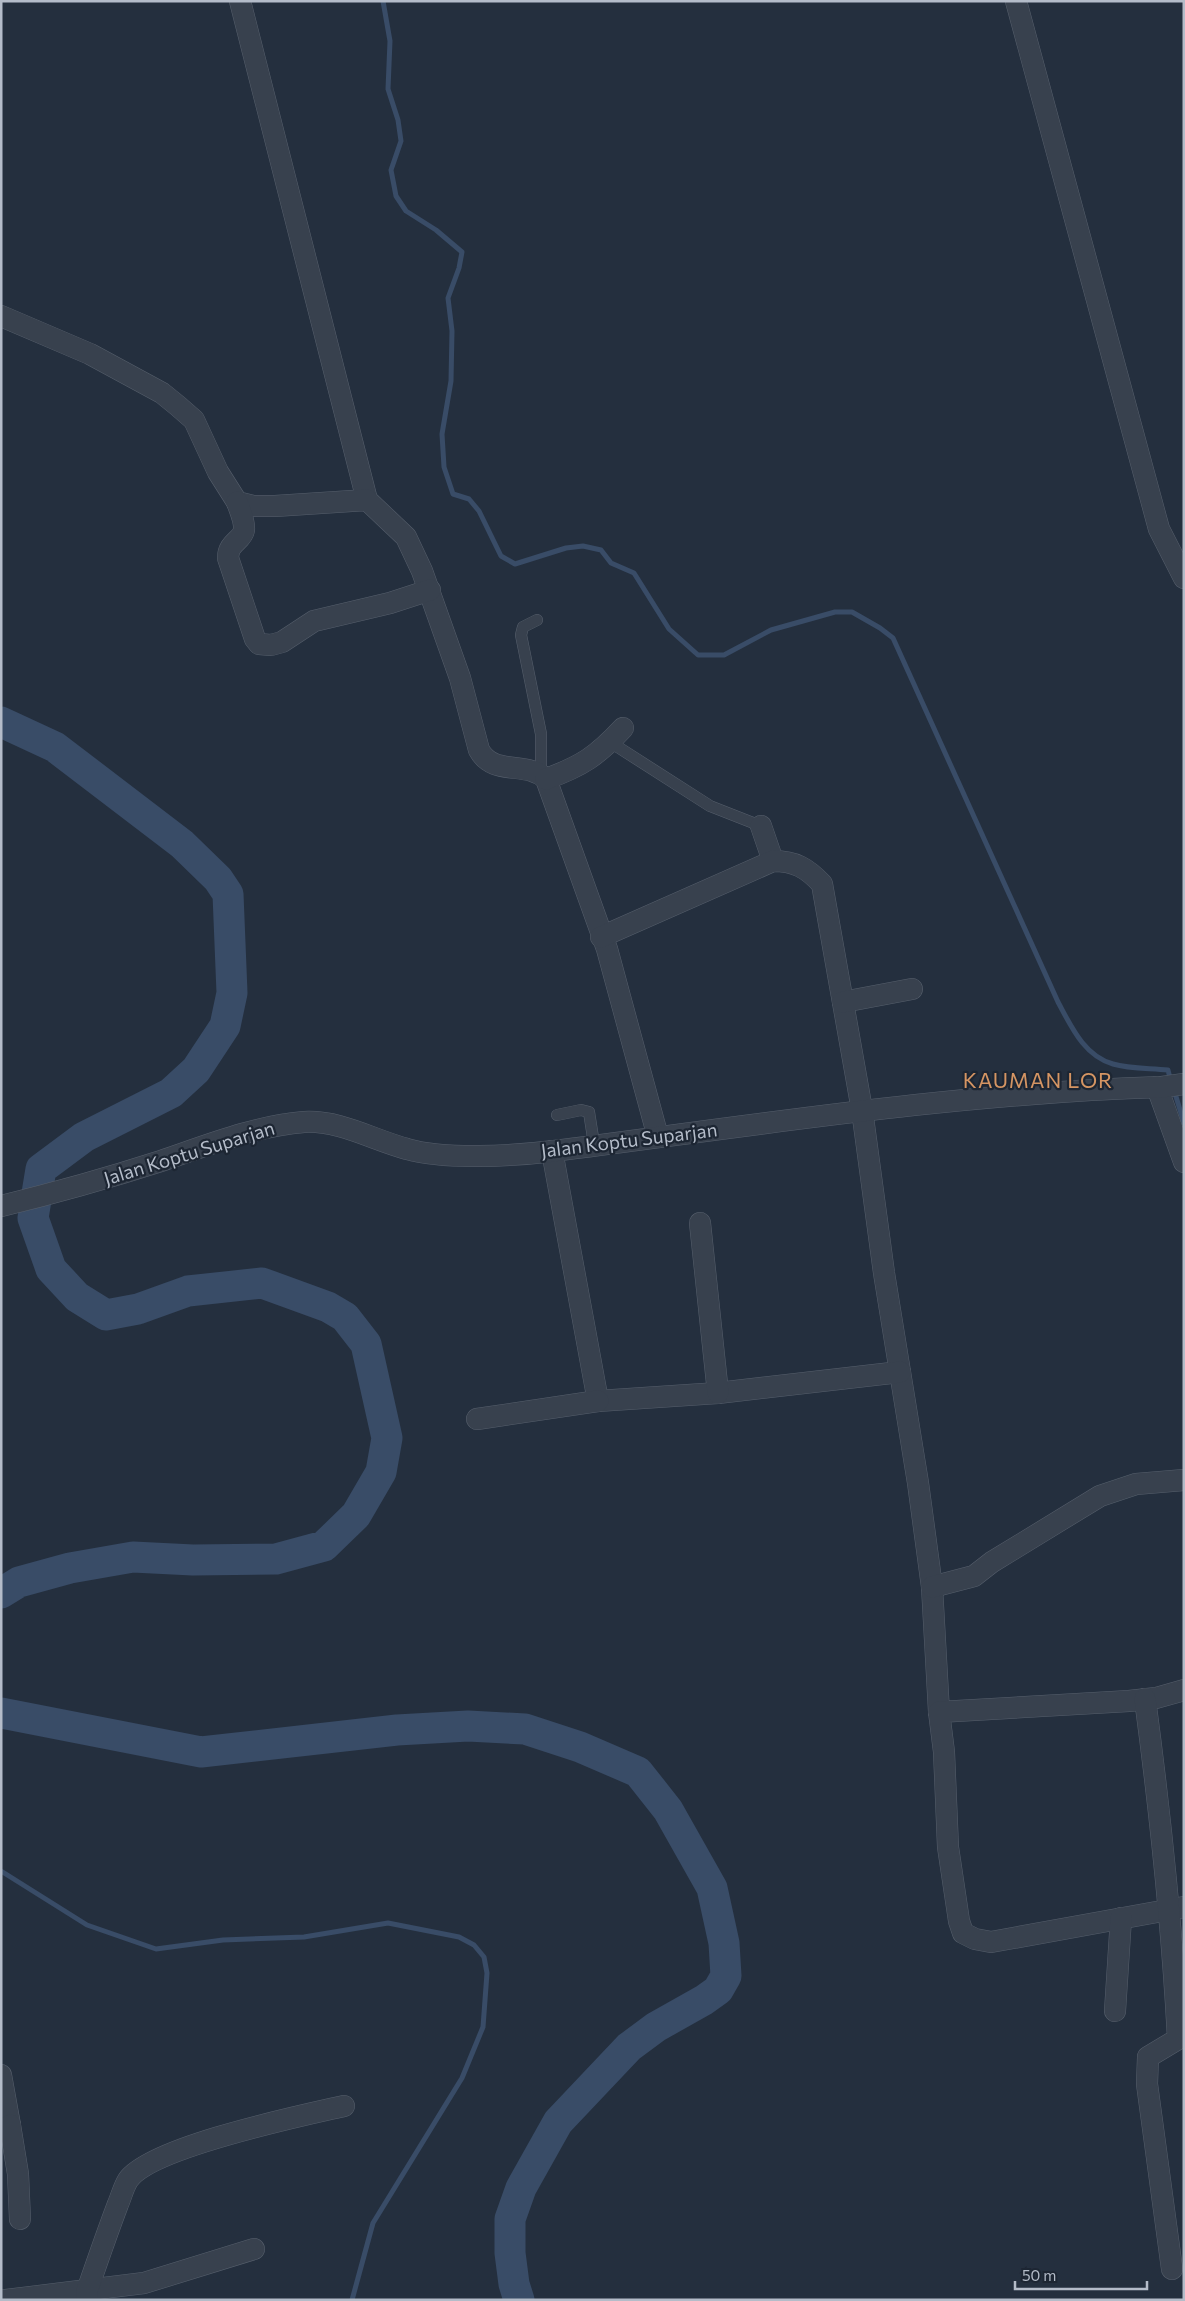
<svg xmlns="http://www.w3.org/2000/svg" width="1185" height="2301" viewBox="0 0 1185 2301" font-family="Commissioner,sans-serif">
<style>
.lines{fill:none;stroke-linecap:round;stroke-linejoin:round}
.stream{stroke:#394c67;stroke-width:5}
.river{stroke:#394c67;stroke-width:31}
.service-casing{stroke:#565f6c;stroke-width:12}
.minor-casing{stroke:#565f6c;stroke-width:22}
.service{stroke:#38414e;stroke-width:11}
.minor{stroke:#38414e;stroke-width:21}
.labels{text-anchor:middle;stroke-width:4.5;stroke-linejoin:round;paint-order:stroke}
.street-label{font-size:19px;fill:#b4bcc9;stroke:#1d2633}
.quarter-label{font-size:21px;letter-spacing:1px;fill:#d59563;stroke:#1d2633}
</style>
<rect width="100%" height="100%" fill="#242f3e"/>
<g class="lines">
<g class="stream">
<path d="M 383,1 L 390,41 L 388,89 L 398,120 L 401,141 L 391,170 L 396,196 L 406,211 L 436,230 L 462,252 L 459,268 L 448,298 L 452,331 L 451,381 L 442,434 L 444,467 L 453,494 L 469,499 L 479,511 L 501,556 L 515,564 L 566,548 L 583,546 L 601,550 L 611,563 L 634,573 L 669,629 L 698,655 L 724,655 L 771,630 L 835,612 L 852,612 L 880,628 L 893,638 L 1058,1002 C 1071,1026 1084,1056 1113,1064 C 1130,1069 1150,1068 1168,1070 L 1171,1082"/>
<polyline points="1174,1090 1184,1123"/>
<polyline points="1,1871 87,1925 156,1949 223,1940 304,1937 388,1923 459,1937 474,1945 484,1957 487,1973 483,2027 462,2078 373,2223 352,2300"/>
</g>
<g class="river">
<polyline points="1,722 55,747 182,844 218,879 228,894 232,993 225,1026 196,1070 171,1093 84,1137 41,1169 33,1218 51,1269 77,1297 106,1315 138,1309 188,1291 262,1283 328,1307 345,1317 366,1344 387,1438 381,1472 356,1515 324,1546 276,1559 193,1560 133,1557 70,1568 19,1582 1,1593"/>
<polyline points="1,1713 201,1752 397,1730 468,1726 525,1729 580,1747 638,1772 668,1810 712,1888 724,1943 726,1976 718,1990 704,2000 656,2027 629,2047 558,2122 521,2188 510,2219 510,2253 514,2284 519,2300"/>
</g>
<g class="service-casing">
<g id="service">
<polyline points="537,620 523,627 521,635 541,734 541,774"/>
<polyline points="610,742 710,806 761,826"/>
<polyline points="557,1115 581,1110 589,1112 594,1144"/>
</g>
</g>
<g class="minor-casing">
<g id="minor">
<polyline points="240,1 367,500"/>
<polyline points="1016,1 1159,529 1184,578"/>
<path d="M 1,316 L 90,354 L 162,393 L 178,406 L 194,420 L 218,472 L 237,502 L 253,506 L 275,506 L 367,500 L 406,537 L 422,571 L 460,678 L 479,750 C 494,777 526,760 546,779 L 607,949 L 658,1137"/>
<path d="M 237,502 C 240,511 245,521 244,530 C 242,541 228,542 228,558 L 255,639 L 259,644 L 271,645 L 282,642 L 314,621 L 390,603 L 430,590"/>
<path d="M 546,779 C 582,766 597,756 623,728"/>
<polyline points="761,826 773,861"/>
<path d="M 601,937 L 773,861 C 795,861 807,868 822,884 L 862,1110 L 884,1273 L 918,1483 L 932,1587 L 939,1712"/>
<polyline points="843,1002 912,989"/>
<polyline points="1157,1087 1184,1162"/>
<polyline points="552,1151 598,1401 718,1393 900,1372"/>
<path d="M 1,1206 C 55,1193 108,1178 161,1161 C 208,1145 255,1126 304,1122 C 340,1120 373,1140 407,1149 C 445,1160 513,1156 554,1151 C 757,1125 958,1093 1162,1087 L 1184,1084"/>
<polyline points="700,1223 718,1393"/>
<polyline points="477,1419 598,1401"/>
<polyline points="932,1587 974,1576 992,1562 1100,1496 1136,1484 1184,1480"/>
<polyline points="1184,1690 1156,1698 1129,1701 939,1712 944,1752 948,1847 959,1921 963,1933 975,1939 991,1942 1184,1907"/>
<path d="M 1145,1699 C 1160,1812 1172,1925 1178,2039 L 1148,2057 L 1147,2084 L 1172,2269"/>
<polyline points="1115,2011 1121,1918"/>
<polyline points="1,2075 10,2125 1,2127"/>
<polyline points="10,2125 18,2174 20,2219"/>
<polyline points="6,2300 144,2283 254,2249"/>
<path d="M 87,2300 L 87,2291 C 97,2262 107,2233 118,2204 C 121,2197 124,2186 128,2180 C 151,2147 300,2116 344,2106"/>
</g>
</g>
<use href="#service" class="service"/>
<use href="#minor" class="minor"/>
</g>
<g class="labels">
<g class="street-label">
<text transform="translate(629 1140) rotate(-7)" y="7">Jalan Koptu Suparjan</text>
<text transform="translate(189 1153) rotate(-17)" y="7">Jalan Koptu Suparjan</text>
</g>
<g class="quarter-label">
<text x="1038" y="1088">KAUMAN LOR</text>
</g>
</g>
<rect width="1185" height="2301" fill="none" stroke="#b4bcc9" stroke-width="5"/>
<path d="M1015 2281v8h132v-8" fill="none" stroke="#b4bcc9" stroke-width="2.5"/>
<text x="1022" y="2281" font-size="15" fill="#b4bcc9" stroke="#1d2633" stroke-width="4" paint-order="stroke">50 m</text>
</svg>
